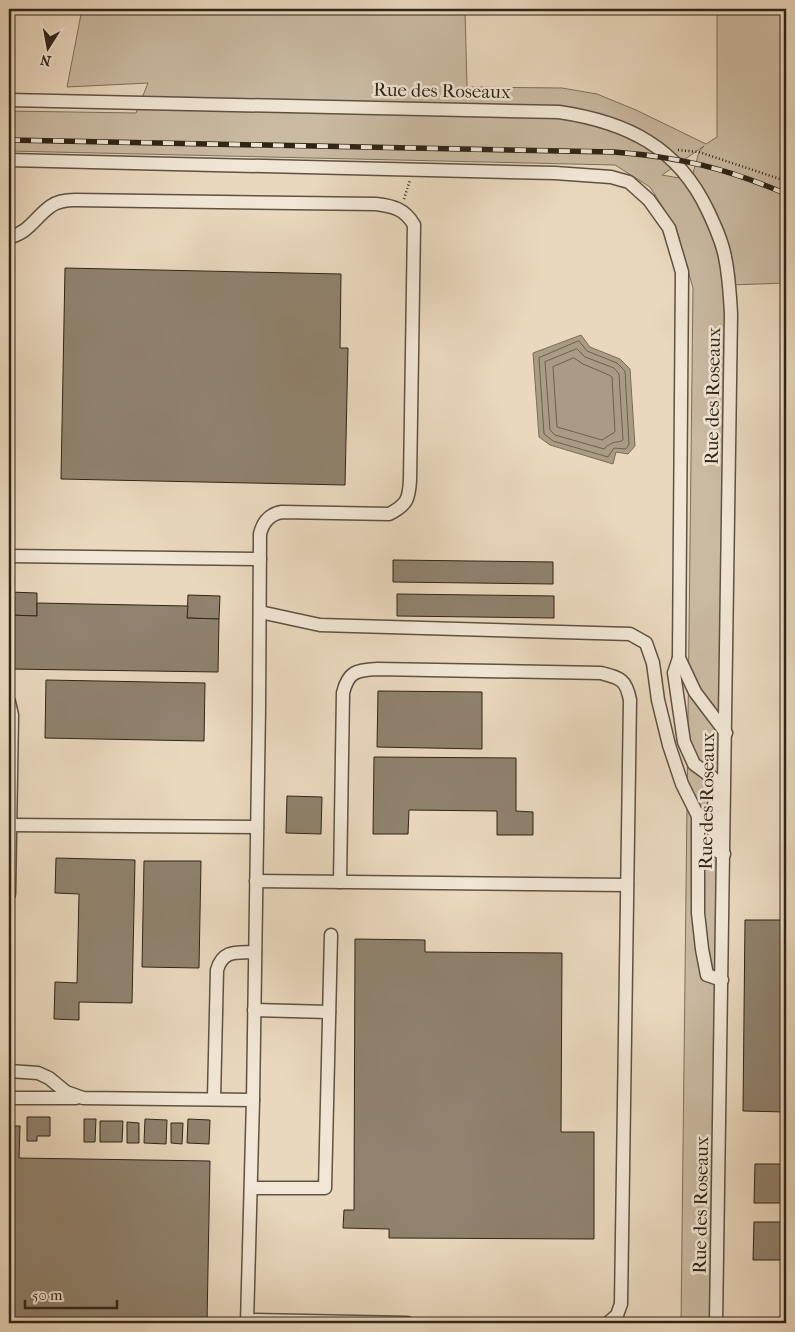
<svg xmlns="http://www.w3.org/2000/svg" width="795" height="1332" viewBox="0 0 795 1332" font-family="'IM FELL French Canon',serif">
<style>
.green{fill:#cabaa2;stroke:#7c705c;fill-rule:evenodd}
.water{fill:#aa9b85;stroke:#796c59}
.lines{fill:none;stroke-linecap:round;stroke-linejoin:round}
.shore{stroke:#6c604e;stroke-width:1}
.building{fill:#90826e;stroke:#2f2517}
.minor-casing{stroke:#5e5241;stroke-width:15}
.path{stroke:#2f2517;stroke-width:2.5;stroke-dasharray:1 2.5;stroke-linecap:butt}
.minor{stroke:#f1e6d5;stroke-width:12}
.rail-casing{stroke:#2f2517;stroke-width:5.5}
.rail{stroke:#f1e6d5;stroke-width:4;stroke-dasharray:11;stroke-linecap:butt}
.labels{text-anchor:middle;stroke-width:5;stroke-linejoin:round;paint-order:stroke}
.street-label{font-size:19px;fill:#2f2517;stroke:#f1e6d5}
</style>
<rect width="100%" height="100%" fill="#ead8be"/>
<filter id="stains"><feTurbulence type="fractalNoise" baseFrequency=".004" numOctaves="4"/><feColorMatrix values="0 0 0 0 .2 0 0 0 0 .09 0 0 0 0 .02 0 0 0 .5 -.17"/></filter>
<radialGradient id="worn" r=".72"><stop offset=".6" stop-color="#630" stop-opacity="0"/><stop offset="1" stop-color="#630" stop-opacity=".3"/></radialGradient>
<path class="green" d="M 82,9 L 465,9 L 467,87 L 562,88 L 597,94 L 636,110 L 706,144 L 717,137 L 717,9 L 786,9 L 786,283 L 730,285 L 716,1323 L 681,1323 L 693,288 L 676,228 L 650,187 L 615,165 L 9,151 L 9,111 L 136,113 L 148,83 L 67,87 ZM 704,146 L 699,152 L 691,180 L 662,175 Z"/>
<polygon class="water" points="581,335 590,347 620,359 630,369 635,446 628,454 616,452 613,464 550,445 539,437 533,353"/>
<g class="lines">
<g class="shore">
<polygon points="579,341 587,351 617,363 625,371 629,444 626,449 614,448 608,457 553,441 544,434 539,358"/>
<path d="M 577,349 L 585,357 L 614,368 L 619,374 L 623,440 C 617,444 614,439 604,449 L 555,435 L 550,430 L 545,362 Z"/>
<polygon points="574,358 583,364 609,375 612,377 615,432 602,440 557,427 553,367"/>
</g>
</g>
<g class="building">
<polygon points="65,268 341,274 340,348 348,348 345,485 61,479"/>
<polygon points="393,560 553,562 553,584 393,582"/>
<polygon points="9,592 37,593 37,616 9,615"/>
<polygon points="397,594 554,596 554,618 397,616"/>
<polygon points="188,595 220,596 219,619 187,618"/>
<polygon points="37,603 188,606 187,618 219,619 218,672 9,669 9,615 37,616"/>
<polygon points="46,680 205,683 204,741 45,738"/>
<polygon points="378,691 482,692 482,749 377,747"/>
<polygon points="374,757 516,758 516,811 533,812 533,835 497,835 497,811 409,810 408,834 373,834"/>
<polygon points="287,796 322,797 321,834 286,833"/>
<polygon points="56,858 135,860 132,1003 79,1002 79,1020 54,1019 55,982 77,983 79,894 55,893"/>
<polygon points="144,861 201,861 199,968 142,967"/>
<polygon points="745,920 786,920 786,1112 743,1111"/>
<polygon points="355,939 425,940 425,952 562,953 561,1132 594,1132 594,1239 389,1238 389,1229 343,1228 344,1210 354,1210"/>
<polygon points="27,1117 50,1117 50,1136 37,1136 37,1141 27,1141"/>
<polygon points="84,1119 96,1119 95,1142 84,1142"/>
<polygon points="145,1119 167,1120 166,1144 144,1143"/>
<polygon points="188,1119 210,1120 209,1144 187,1143"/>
<polygon points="100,1121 123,1121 122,1142 100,1142"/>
<polygon points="127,1122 139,1123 139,1143 127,1143"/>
<polygon points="171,1123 183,1123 182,1144 171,1143"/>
<polygon points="9,1126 20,1126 19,1158 210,1161 207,1323 9,1323"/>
<polygon points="755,1164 786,1164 786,1203 754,1203"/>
<polygon points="754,1222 786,1222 786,1260 753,1260"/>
</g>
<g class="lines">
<g class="minor-casing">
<g id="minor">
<path d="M 9,100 L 559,112 C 627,122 678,147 708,211 C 715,226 722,241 725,257 C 729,276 730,295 731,314 L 716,1323"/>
<polyline points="9,160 555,173 611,177 629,182 649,200 669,228 682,272 679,658 695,692 726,733"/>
<path d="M 9,237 C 28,234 36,216 51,206 C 58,201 66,200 75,200 L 376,204 C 393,206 405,209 414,225 L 410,480 C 409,499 407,505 389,514 L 282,512 C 270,514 263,521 260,534 L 259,708 L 253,1100"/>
<polyline points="9,556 260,559"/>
<polyline points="260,612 320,625 630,634 646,643 653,663 658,700 669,745 682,784 698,816 698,913 702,949 707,975 722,980"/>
<path d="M 679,658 L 674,673 L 684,742 L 694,764 L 713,778 C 716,801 713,826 715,850 L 724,854"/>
<polyline points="9,702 12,715 9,894"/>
<polyline points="10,825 257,827"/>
<polyline points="256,881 627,885"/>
<path d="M 340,882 L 343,693 C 348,672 356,670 377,669 L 601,673 C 620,678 626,679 630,700 L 621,1304 L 617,1315 L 608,1323"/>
<polyline points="254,1010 329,1012"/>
<polyline points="9,1071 38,1073 49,1078 66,1092 83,1098 253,1100 247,1323"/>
<polyline points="9,1098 76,1098"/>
<path d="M 214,1099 L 217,970 C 223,949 237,953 255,952"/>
<polyline points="251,1188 325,1188 331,935"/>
<polyline points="248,1320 407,1323"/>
</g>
</g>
<g class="path">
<polyline points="678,150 699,152 786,181"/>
<polyline points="404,199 410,180"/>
</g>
<use href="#minor" class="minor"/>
<g class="rail-casing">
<path id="rail" d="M 9,140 L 614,152 C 679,157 726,168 786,194"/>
</g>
<use href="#rail" class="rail"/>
</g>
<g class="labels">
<g class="street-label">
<text transform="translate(442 90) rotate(1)" y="7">Rue des Roseaux</text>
<text transform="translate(712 396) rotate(-89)" y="7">Rue des Roseaux</text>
<text transform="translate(706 801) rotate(-89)" y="7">Rue des Roseaux</text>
<text transform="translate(700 1205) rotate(-89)" y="7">Rue des Roseaux</text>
</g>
</g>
<rect width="795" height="1332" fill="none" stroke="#ead8be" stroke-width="30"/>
<rect x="10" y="10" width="775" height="1312" fill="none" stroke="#2f2517" stroke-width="2.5"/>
<rect x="15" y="15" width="765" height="1302" fill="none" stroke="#2f2517"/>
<g transform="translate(48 48) rotate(191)" stroke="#f1e6d5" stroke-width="4" paint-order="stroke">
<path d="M0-4L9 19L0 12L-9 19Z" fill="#2f2517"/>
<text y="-8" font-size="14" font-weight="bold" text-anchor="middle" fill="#2f2517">N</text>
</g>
<path d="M25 1300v8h92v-8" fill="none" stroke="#2f2517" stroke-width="2.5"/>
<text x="32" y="1300" font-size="15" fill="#2f2517" stroke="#f1e6d5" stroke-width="4" paint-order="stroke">50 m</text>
<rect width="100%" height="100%" filter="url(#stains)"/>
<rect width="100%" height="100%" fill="url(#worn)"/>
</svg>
